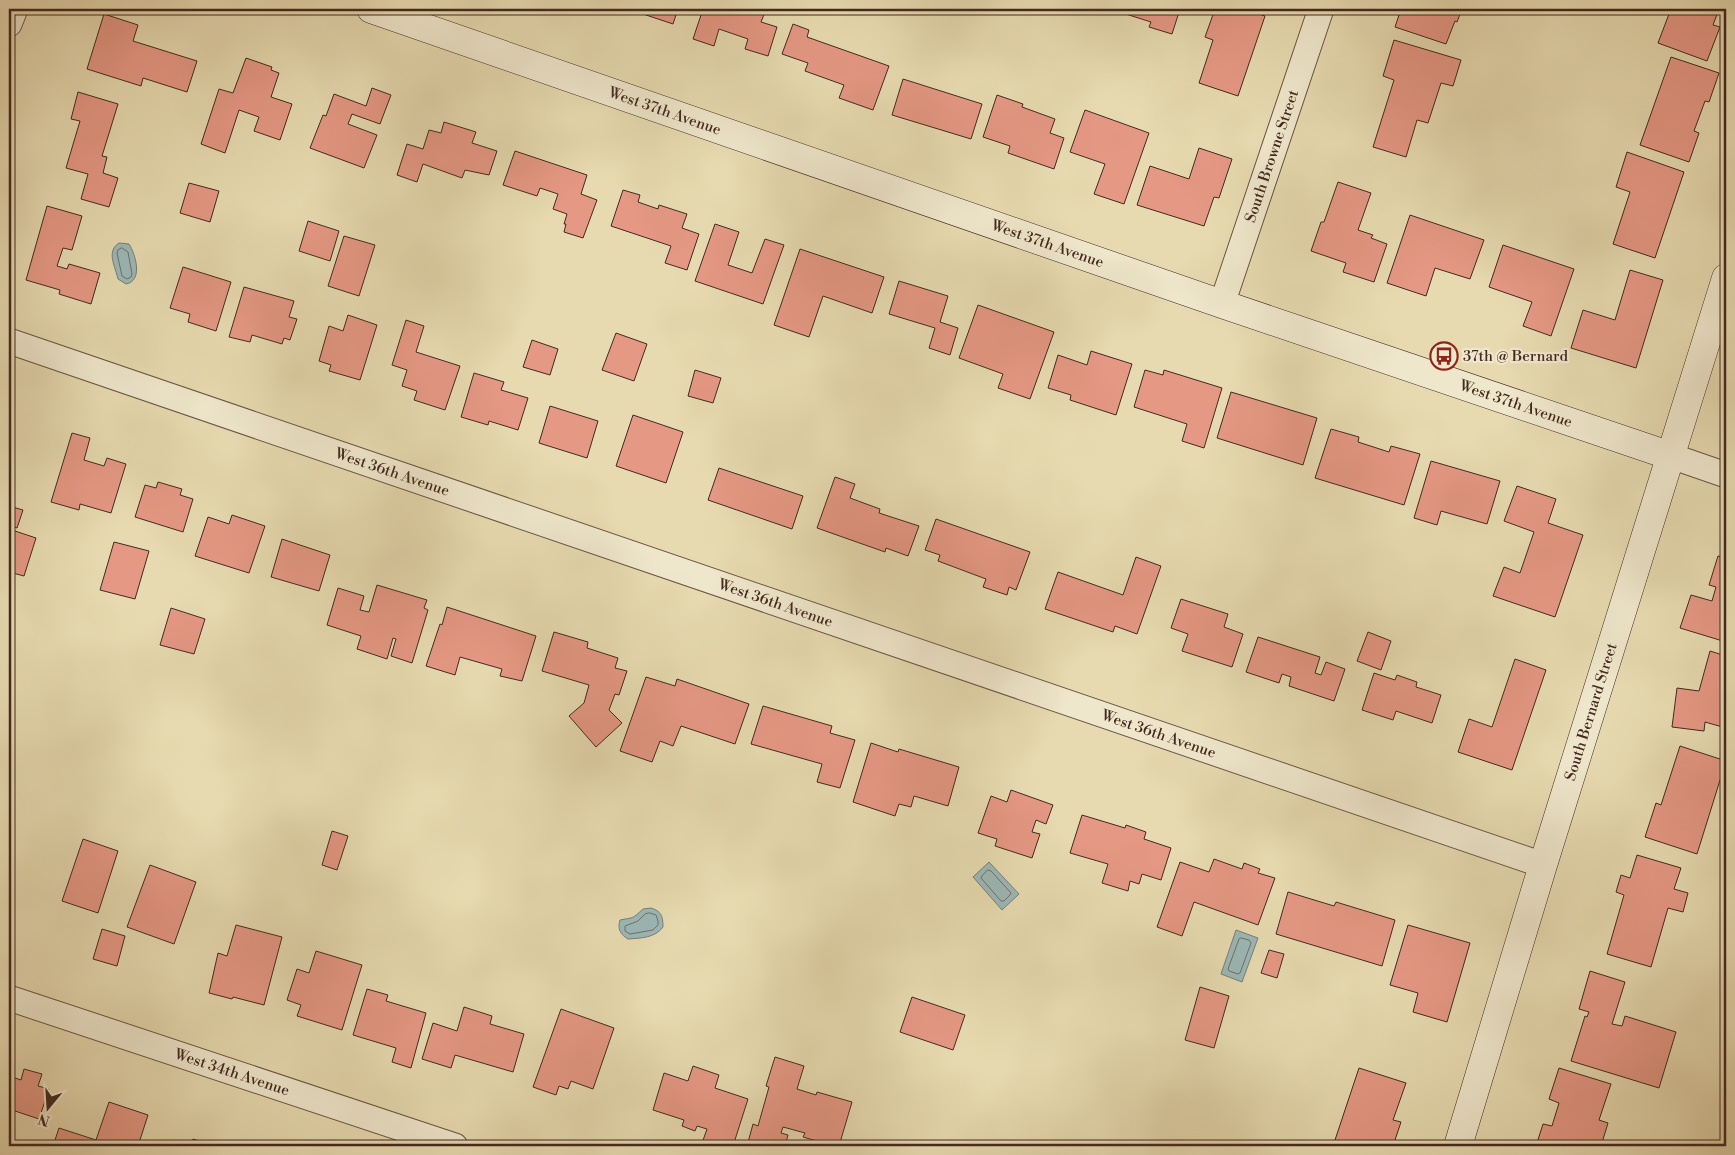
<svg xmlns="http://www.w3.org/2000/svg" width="1735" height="1155" viewBox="0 0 1735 1155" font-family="'Libre Bodoni',serif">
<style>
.water{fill:#9cb8b7;stroke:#787f7a}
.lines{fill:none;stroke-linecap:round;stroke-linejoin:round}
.shore{stroke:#70706b;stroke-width:1}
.building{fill:#e59884;stroke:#43291f}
.street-casing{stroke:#6c5543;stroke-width:27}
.secondary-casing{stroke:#43291f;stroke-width:29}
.street{stroke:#efe7cc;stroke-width:25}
.secondary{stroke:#efe7cc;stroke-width:28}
.labels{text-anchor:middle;stroke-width:4.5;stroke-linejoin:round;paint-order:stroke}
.street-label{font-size:15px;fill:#43291f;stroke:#efe7cc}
.poi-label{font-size:15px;fill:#43291f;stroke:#efe7cc;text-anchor:start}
</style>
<rect width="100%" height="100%" fill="#e7dab0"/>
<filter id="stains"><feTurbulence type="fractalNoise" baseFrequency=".004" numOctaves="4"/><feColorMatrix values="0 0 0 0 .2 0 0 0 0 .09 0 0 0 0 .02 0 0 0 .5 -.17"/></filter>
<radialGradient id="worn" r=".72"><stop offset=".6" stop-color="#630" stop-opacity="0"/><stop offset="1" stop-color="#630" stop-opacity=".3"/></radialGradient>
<g class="water">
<path d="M 119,243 L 129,244 C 136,255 143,281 126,284 L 118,279 C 115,266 106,251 119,243 Z"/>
<polygon points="989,862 1019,894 1002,910 973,877"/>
<path d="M 651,908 C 661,911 663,916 663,927 C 655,938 641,938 628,939 C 621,935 617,929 620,920 C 634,917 631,920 643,909 Z"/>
<polygon points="1236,930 1258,938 1242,982 1221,974"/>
</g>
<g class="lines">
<g class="shore">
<polygon points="122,248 128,252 132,274 131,277 127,279 122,276 117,253 118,250"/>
<polygon points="988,870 991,871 1011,893 1010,895 1004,901 1001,901 981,878 982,876"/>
<polygon points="650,913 656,915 658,921 658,925 653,930 630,934 625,931 625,926 638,921 645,914"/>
<polygon points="1241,938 1249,940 1251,943 1240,973 1238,974 1229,971 1228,969 1239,939"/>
</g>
</g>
<g class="building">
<polygon points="628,9 678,9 673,24"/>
<polygon points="703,9 755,9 765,12 761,22 777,27 768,56 745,49 748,39 719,29 714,46 693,39"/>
<polygon points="1110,9 1180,9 1172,34 1149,27 1151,22"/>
<polygon points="1215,9 1244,9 1265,16 1238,96 1199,83 1213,40 1205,37"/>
<polygon points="1401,9 1462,9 1457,22 1455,21 1446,44 1395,27"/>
<polygon points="1656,9 1719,9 1713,25 1720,27 1707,61 1658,43 1669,14"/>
<polygon points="104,14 138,25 133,41 197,61 187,92 143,78 141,86 87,69"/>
<polygon points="793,24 809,30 807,37 889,66 873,110 839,98 844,85 805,71 808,63 782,54"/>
<polygon points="1394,40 1461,60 1453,86 1441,83 1428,123 1417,120 1406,157 1373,147 1394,80 1383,76"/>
<polygon points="1671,57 1719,73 1709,102 1705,101 1694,131 1699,133 1689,162 1640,145"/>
<polygon points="246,58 272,67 271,70 279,73 271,97 292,104 280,140 254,131 259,117 239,110 225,153 201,144 219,89 233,93"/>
<polygon points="903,79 982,104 971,139 892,115"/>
<polygon points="372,88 391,95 380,124 352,114 348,124 377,135 364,168 310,148 323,115 326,116 334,94 366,106"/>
<polygon points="78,92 118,104 102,156 107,157 103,173 118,178 109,207 81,199 88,174 66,168 80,121 71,119"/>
<polygon points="997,95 1023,104 1022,107 1055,119 1050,133 1064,138 1054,169 1008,153 1010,146 983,137"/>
<polygon points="1085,110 1149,133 1124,204 1094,194 1105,164 1070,152"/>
<polygon points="444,122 476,132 472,143 497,151 489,175 465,170 462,178 423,164 417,182 397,175 407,144 423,149 429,130 441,133"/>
<polygon points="1199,148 1232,159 1219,198 1214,197 1204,226 1137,205 1150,166 1189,179"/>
<polygon points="515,151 587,175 581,194 597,200 583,238 564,232 566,224 564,224 567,214 553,209 558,194 540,188 537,196 503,185"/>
<polygon points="1627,152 1684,172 1655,258 1613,244 1630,192 1616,187"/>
<polygon points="1338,182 1371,193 1358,230 1373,235 1371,238 1387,244 1374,282 1343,272 1346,263 1311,251 1321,222 1324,222"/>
<polygon points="189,183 219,191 210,222 180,213"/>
<polygon points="623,190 640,195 638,202 658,209 659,205 687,214 682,228 699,234 687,270 665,263 671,246 611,226"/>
<polygon points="47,206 82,216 72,250 63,248 57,266 67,269 69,264 100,273 91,304 59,294 60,290 26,280"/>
<polygon points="1410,215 1484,240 1470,279 1435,268 1426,296 1387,283"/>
<polygon points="308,221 339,231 330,261 299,251"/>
<polygon points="715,224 739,232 728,265 752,273 765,239 784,245 763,304 695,281"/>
<polygon points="344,236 375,245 359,296 328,286"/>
<polygon points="1503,245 1574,269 1551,336 1523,326 1532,302 1489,287"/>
<polygon points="800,249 884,277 872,313 823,296 809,337 774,325"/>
<polygon points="183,267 231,282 216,331 188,322 190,314 170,308"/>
<polygon points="1630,270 1663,280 1636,368 1571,348 1583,310 1615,320"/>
<polygon points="899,281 948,296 940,322 958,328 950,355 929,348 935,328 889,314"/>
<polygon points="244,287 294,301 289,317 297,319 290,340 284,338 282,344 252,335 250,342 229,337"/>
<polygon points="978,305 1054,332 1030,399 998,388 1003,374 959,358"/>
<polygon points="348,315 377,325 360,380 329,371 331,365 319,361 329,326 343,331"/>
<polygon points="406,320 424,326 416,352 460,366 445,410 414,400 417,391 402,386 407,370 392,365"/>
<polygon points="616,333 647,344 634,381 602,370"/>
<polygon points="532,340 558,349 550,375 523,367"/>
<polygon points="1091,351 1132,364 1116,415 1070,400 1071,395 1048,388 1058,355 1087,365"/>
<polygon points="695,370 721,378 713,403 688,396"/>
<polygon points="1145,370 1163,375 1164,370 1222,388 1204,448 1182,441 1187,424 1134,407"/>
<polygon points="474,373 504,382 501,390 528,398 518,430 489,421 488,425 461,417"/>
<polygon points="1231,392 1317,418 1303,465 1217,438"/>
<polygon points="550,406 598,421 587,458 539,443"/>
<polygon points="633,415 683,432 666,483 616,466"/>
<polygon points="1331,429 1359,437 1358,442 1389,452 1391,446 1420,454 1404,505 1315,478"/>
<polygon points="72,433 90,438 84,460 104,466 107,458 126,464 111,513 80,504 79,510 51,502"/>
<polygon points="1431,461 1500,481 1487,524 1441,511 1437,525 1414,518"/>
<polygon points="719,468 803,496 792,529 708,500"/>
<polygon points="835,477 855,484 850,498 880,509 879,513 919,526 908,556 886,548 885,552 817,528"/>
<polygon points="158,482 182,489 180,495 193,499 183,532 135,517 145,485 156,488"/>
<polygon points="1517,486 1556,499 1548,523 1583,535 1555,617 1493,596 1504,567 1520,573 1534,532 1504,521"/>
<polygon points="9,506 23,510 17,528 9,525"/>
<polygon points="232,515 265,526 249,573 195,556 208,517 229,524"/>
<polygon points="936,519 1030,552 1016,590 1009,587 1007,595 983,587 986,579 938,561 940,555 925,550"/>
<polygon points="9,529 36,538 24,576 9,572"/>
<polygon points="282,539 330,555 319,591 271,577"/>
<polygon points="114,542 149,551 135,599 100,590"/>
<polygon points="1718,556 1726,558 1726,642 1680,628 1691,595 1712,601 1716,587 1709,585"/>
<polygon points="1136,557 1161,566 1137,634 1115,626 1113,632 1045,609 1058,572 1123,595"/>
<polygon points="377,585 427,600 424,608 428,610 412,663 391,656 396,639 393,638 387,659 357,649 361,636 327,625 338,588 364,596 360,610 369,612"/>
<polygon points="1181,599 1228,614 1224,627 1243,634 1232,667 1182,651 1188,634 1171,628"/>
<polygon points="447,607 536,636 522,681 500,676 502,669 460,657 455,675 426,666 440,624 442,625"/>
<polygon points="171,608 205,619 194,654 160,645"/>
<polygon points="554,632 588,642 587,648 618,658 615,668 627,671 619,695 615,694 609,710 622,723 596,747 569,716 584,703 589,685 542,671"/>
<polygon points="1368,632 1391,641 1381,670 1357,661"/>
<polygon points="1258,637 1320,657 1315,673 1321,675 1326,662 1345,669 1334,701 1289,686 1291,677 1282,674 1279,683 1246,672"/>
<polygon points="1710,651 1726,656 1726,728 1705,722 1704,731 1672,727 1677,688 1699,691"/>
<polygon points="1515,659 1546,670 1512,770 1458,752 1469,719 1492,727"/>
<polygon points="1374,673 1395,680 1397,675 1417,682 1416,687 1441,695 1432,723 1396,711 1393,720 1362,710"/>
<polygon points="646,677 675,686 677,679 749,704 735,744 681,726 673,746 660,741 652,762 620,751"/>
<polygon points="763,706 832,726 830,733 855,740 840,788 817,782 822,764 751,744"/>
<polygon points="871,743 898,752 899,749 959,767 948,806 914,796 911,807 899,804 895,816 853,802"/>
<polygon points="1680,746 1726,761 1697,854 1645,837 1656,803 1661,805"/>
<polygon points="1011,790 1053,805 1046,824 1036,820 1032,832 1040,834 1032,858 995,846 997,839 978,833 991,796 1007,802"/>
<polygon points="1082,815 1125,828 1126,825 1146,832 1144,839 1171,848 1161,880 1142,874 1139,884 1130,881 1128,891 1102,883 1108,864 1070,853"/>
<polygon points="332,831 348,836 337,870 322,865"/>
<polygon points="83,839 118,851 98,913 62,901"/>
<polygon points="1637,855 1681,868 1674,889 1688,893 1683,912 1668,908 1651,967 1607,954 1624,895 1616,892 1621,875 1630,878"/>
<polygon points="1214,859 1242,869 1244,863 1260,869 1258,873 1275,878 1258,925 1194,902 1182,936 1157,927 1180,862 1209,872"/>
<polygon points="150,865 196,882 174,944 127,927"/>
<polygon points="1288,892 1334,906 1336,902 1395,920 1382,966 1276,934"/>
<polygon points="236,925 282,937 264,1005 233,997 232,999 209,993 218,953 227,956"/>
<polygon points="1408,925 1470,943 1447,1022 1413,1012 1418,993 1390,985"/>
<polygon points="102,929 125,936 117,966 93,959"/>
<polygon points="1269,950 1284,954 1277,978 1261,973"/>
<polygon points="316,951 362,965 342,1030 297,1016 301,1005 287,1000 297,969 309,973"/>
<polygon points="1590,971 1625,982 1612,1024 1622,1026 1625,1016 1676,1032 1659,1088 1571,1061 1585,1016 1587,1017 1589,1012 1579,1009"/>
<polygon points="1200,987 1229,996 1214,1048 1185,1040"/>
<polygon points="367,989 388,995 386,1001 426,1013 411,1068 392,1062 396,1048 353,1035"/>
<polygon points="912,997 965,1015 953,1050 900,1032"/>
<polygon points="464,1007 492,1016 490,1024 524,1034 513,1072 455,1055 451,1068 422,1059 433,1023 457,1031"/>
<polygon points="561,1009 614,1028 593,1089 571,1081 568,1089 559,1086 556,1095 533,1087"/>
<polygon points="775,1057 804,1066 797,1089 816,1095 817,1092 852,1102 839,1146 833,1146 803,1137 805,1133 783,1127 781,1133 788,1135 785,1146 747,1146 753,1124 758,1126 769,1087 766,1086"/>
<polygon points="693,1066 719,1075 715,1088 748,1099 733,1146 701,1146 707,1129 697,1126 695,1131 682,1126 684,1120 653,1110 664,1073 688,1081"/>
<polygon points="1359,1068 1406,1083 1393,1120 1401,1122 1393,1146 1333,1146"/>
<polygon points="1559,1068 1611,1084 1599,1120 1608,1123 1601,1146 1592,1144 1591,1146 1536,1146 1543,1124 1552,1126 1559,1103 1549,1099"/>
<polygon points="24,1069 42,1074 38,1086 49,1089 39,1119 9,1109 9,1088 12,1077 21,1080"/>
<polygon points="109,1102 148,1115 138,1146 53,1146 59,1128 96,1140"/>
<polygon points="193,1139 215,1146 190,1146"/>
</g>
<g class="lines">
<g class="street-casing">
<g id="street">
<polyline points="9,24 15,9"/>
<path id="s1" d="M 1222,304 L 1321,9"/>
<path id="s2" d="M 9,341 L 1543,865"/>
<polyline points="1671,456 1726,475"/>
<path id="s3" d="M 9,998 L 455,1146"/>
</g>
</g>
<g class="secondary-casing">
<g id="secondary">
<path id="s4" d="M 371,9 L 1222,304 L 1671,456"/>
<path id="s5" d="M 1458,1146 L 1543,865 L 1726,278"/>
</g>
</g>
<use href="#street" class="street"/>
<use href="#secondary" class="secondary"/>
</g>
<defs>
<g id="bus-ring" transform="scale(1.4375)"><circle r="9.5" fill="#efe7cc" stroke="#8f2418" stroke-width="1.5"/><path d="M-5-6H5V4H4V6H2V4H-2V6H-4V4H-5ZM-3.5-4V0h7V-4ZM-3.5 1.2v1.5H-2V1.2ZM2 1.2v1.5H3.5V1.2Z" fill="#8f2418"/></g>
</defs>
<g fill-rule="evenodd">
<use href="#bus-ring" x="1444" y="356"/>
</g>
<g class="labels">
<g class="street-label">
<text dy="5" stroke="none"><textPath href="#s4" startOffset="311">West 37th Avenue</textPath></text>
<text dy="5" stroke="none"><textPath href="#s1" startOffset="156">South Browne Street</textPath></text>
<text dy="5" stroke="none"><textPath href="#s4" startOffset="716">West 37th Avenue</textPath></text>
<text dy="5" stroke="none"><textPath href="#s4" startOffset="1211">West 37th Avenue</textPath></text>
<text dy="5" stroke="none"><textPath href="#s2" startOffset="405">West 36th Avenue</textPath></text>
<text dy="5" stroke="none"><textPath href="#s2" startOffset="810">West 36th Avenue</textPath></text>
<text dy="5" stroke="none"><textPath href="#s5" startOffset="454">South Bernard Street</textPath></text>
<text dy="5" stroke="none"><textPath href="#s2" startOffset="1215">West 36th Avenue</textPath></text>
<text dy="5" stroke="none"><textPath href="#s3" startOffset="235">West 34th Avenue</textPath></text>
</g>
<g class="poi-label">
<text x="1463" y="361">37th @ Bernard</text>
</g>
</g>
<rect width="1735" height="1155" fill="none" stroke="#e7dab0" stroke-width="30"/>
<rect x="10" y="10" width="1715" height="1135" fill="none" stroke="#43291f" stroke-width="2.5"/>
<rect x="15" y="15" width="1705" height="1125" fill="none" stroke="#43291f"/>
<g transform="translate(48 1108) rotate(198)" stroke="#efe7cc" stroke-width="4" paint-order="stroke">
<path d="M0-4L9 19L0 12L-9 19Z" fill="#43291f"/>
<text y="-8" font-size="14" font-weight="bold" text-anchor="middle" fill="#43291f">N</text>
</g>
<rect width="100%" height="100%" filter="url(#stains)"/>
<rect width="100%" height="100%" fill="url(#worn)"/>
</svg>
